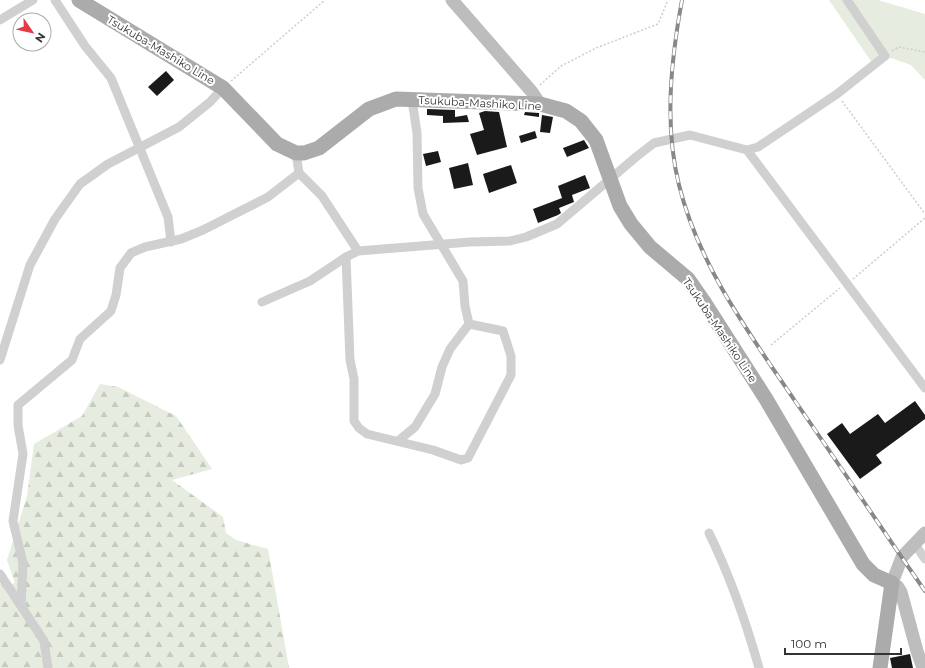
<svg xmlns="http://www.w3.org/2000/svg" width="925" height="668" viewBox="0 0 925 668" font-family="Montserrat,sans-serif">
<style>
.green{fill:#e6ecdf}
.forest{fill:url(#forest-firs)}
.building{fill:#1a1a1a}
.lines{fill:none;stroke-linecap:round;stroke-linejoin:round}
.path{stroke:#cdcdcd;stroke-width:1.5;stroke-dasharray:2 2;stroke-linecap:butt}
.street{stroke:#d0d0d0;stroke-width:9}
.secondary{stroke:#bdbdbd;stroke-width:13}
.primary{stroke:#ababab;stroke-width:15}
.rail-casing{stroke:#888;stroke-width:4}
.rail{stroke:#fff;stroke-width:2.5;stroke-dasharray:8;stroke-linecap:butt}
.labels{text-anchor:middle;stroke-width:4;stroke-linejoin:round;paint-order:stroke}
.street-label{font-size:11px;fill:#333;stroke:#fff}
</style>
<defs>
<pattern id="forest-firs" width="22" height="20" patternUnits="userSpaceOnUse"><rect width="22" height="20" fill="#e6ecdf"/><path d="M5 1l3.5 6h-7zM16 11l3.5 6h-7z" fill="#c6cbc0"/></pattern>
</defs>
<rect width="100%" height="100%" fill="#fff"/>
<polygon class="green" points="829,0 878,0 925,14 925,80 911,65 885,56 873,64"/>
<polygon class="forest" points="100,384 118,387 176,416 212,469 172,480 223,517 226,533 236,540 268,549 289,668 0,668 0,583 5,586 15,583 7,560 27,496 34,444 82,416"/>
<g class="building">
<polygon points="166,71 174,80 157,96 148,87"/>
<polygon points="427,109 455,110 455,117 467,115 469,122 443,123 443,116 427,115"/>
<polygon points="485,111 499,112 507,147 477,155 470,134 484,130 479,113"/>
<polygon points="525,112 539,113 539,117 524,115"/>
<polygon points="542,115 553,117 550,133 540,132"/>
<polygon points="535,131 537,138 521,143 519,136"/>
<polygon points="584,140 589,148 567,157 563,148"/>
<polygon points="438,151 441,162 426,166 423,154"/>
<polygon points="468,163 473,185 454,189 449,168"/>
<polygon points="511,165 517,183 489,193 483,174"/>
<polygon points="585,175 590,188 572,195 574,202 559,208 561,213 558,215 538,223 533,209 562,198 558,186"/>
<polygon points="915,401 925,415 925,419 876,455 882,463 860,479 827,434 842,423 850,434 878,414 885,423"/>
<polygon points="910,654 913,668 892,668 890,658"/>
</g>
<g class="lines">
<g class="path">
<polyline points="892,51 899,47 925,52"/>
<polyline points="231,81 325,0"/>
<polyline points="540,85 561,66 596,48 658,24 668,0"/>
<polyline points="842,101 925,214"/>
<polyline points="853,279 925,218"/>
<polyline points="771,345 840,288"/>
</g>
<g class="street">
<polyline points="55,0 85,46 111,78 168,217 171,242"/>
<polyline points="0,20 33,0"/>
<polyline points="747,150 758,147 837,94 885,56 847,0"/>
<polyline points="296,153 299,173 322,196 358,251"/>
<polyline points="346,257 350,360 354,379 354,421 359,428 367,434 433,450 461,460 468,458 511,375 511,356 503,331 469,324"/>
<polyline points="262,302 310,281 346,257 358,251 470,242 510,241 526,237 557,224 636,157 654,143 690,135 747,150 925,388"/>
<polyline points="0,360 30,265 55,219 80,184 108,164 179,127 210,102 223,88"/>
<polyline points="398,441 415,427 435,394 442,367 450,349 469,324 465,306 463,281 423,214 418,188 417,133 412,100"/>
<path d="M 709,533 C 730,576 746,622 759,668"/>
<polyline points="914,543 925,559"/>
<polyline points="0,574 44,641 48,668"/>
<polyline points="21,605 23,563 13,521 23,454 18,425 18,405 72,360 80,339 111,311 116,295 120,268 131,253 145,247 181,239 203,230 268,197 299,173"/>
</g>
<g class="secondary">
<polyline points="452,0 532,92 540,104"/>
<polyline points="923,668 917,651 901,592 898,587 892,583 902,557 925,533"/>
</g>
<polyline class="primary" points="79,0 223,88 277,144 296,153 304,153 319,148 369,109 396,99 540,104 566,111 581,121 596,140 620,206 631,224 650,247 688,279 704,302 766,399 863,564 874,575 892,583 880,668"/>
<g class="rail-casing">
<path id="rail" d="M 682,0 C 671,60 664,125 679,185 C 699,266 749,333 795,401 C 839,464 881,528 925,591"/>
</g>
<use href="#rail" class="rail"/>
</g>
<g class="labels">
<g class="street-label">
<text transform="translate(161 50) rotate(31)" y="4">Tsukuba-Mashiko Line</text>
<text transform="translate(480 103) rotate(3)" y="4">Tsukuba-Mashiko Line</text>
<text transform="translate(720 330) rotate(56)" y="4">Tsukuba-Mashiko Line</text>
</g>
</g>
<g transform="translate(32 32) rotate(124)"><circle r="19" fill="#ffffff" stroke="#adadad"/>
<path d="M0-3L7 15L0 10L-7 15Z" fill="#e63946"/>
<text y="-6" font-size="11" font-weight="bold" text-anchor="middle" fill="#333333">N</text>
</g>
<path d="M785 648v6h116v-6" fill="none" stroke="#333333" stroke-width="2"/>
<text x="791" y="648" font-size="12" fill="#333333" stroke="#ffffff" stroke-width="3" paint-order="stroke">100 m</text>
</svg>
